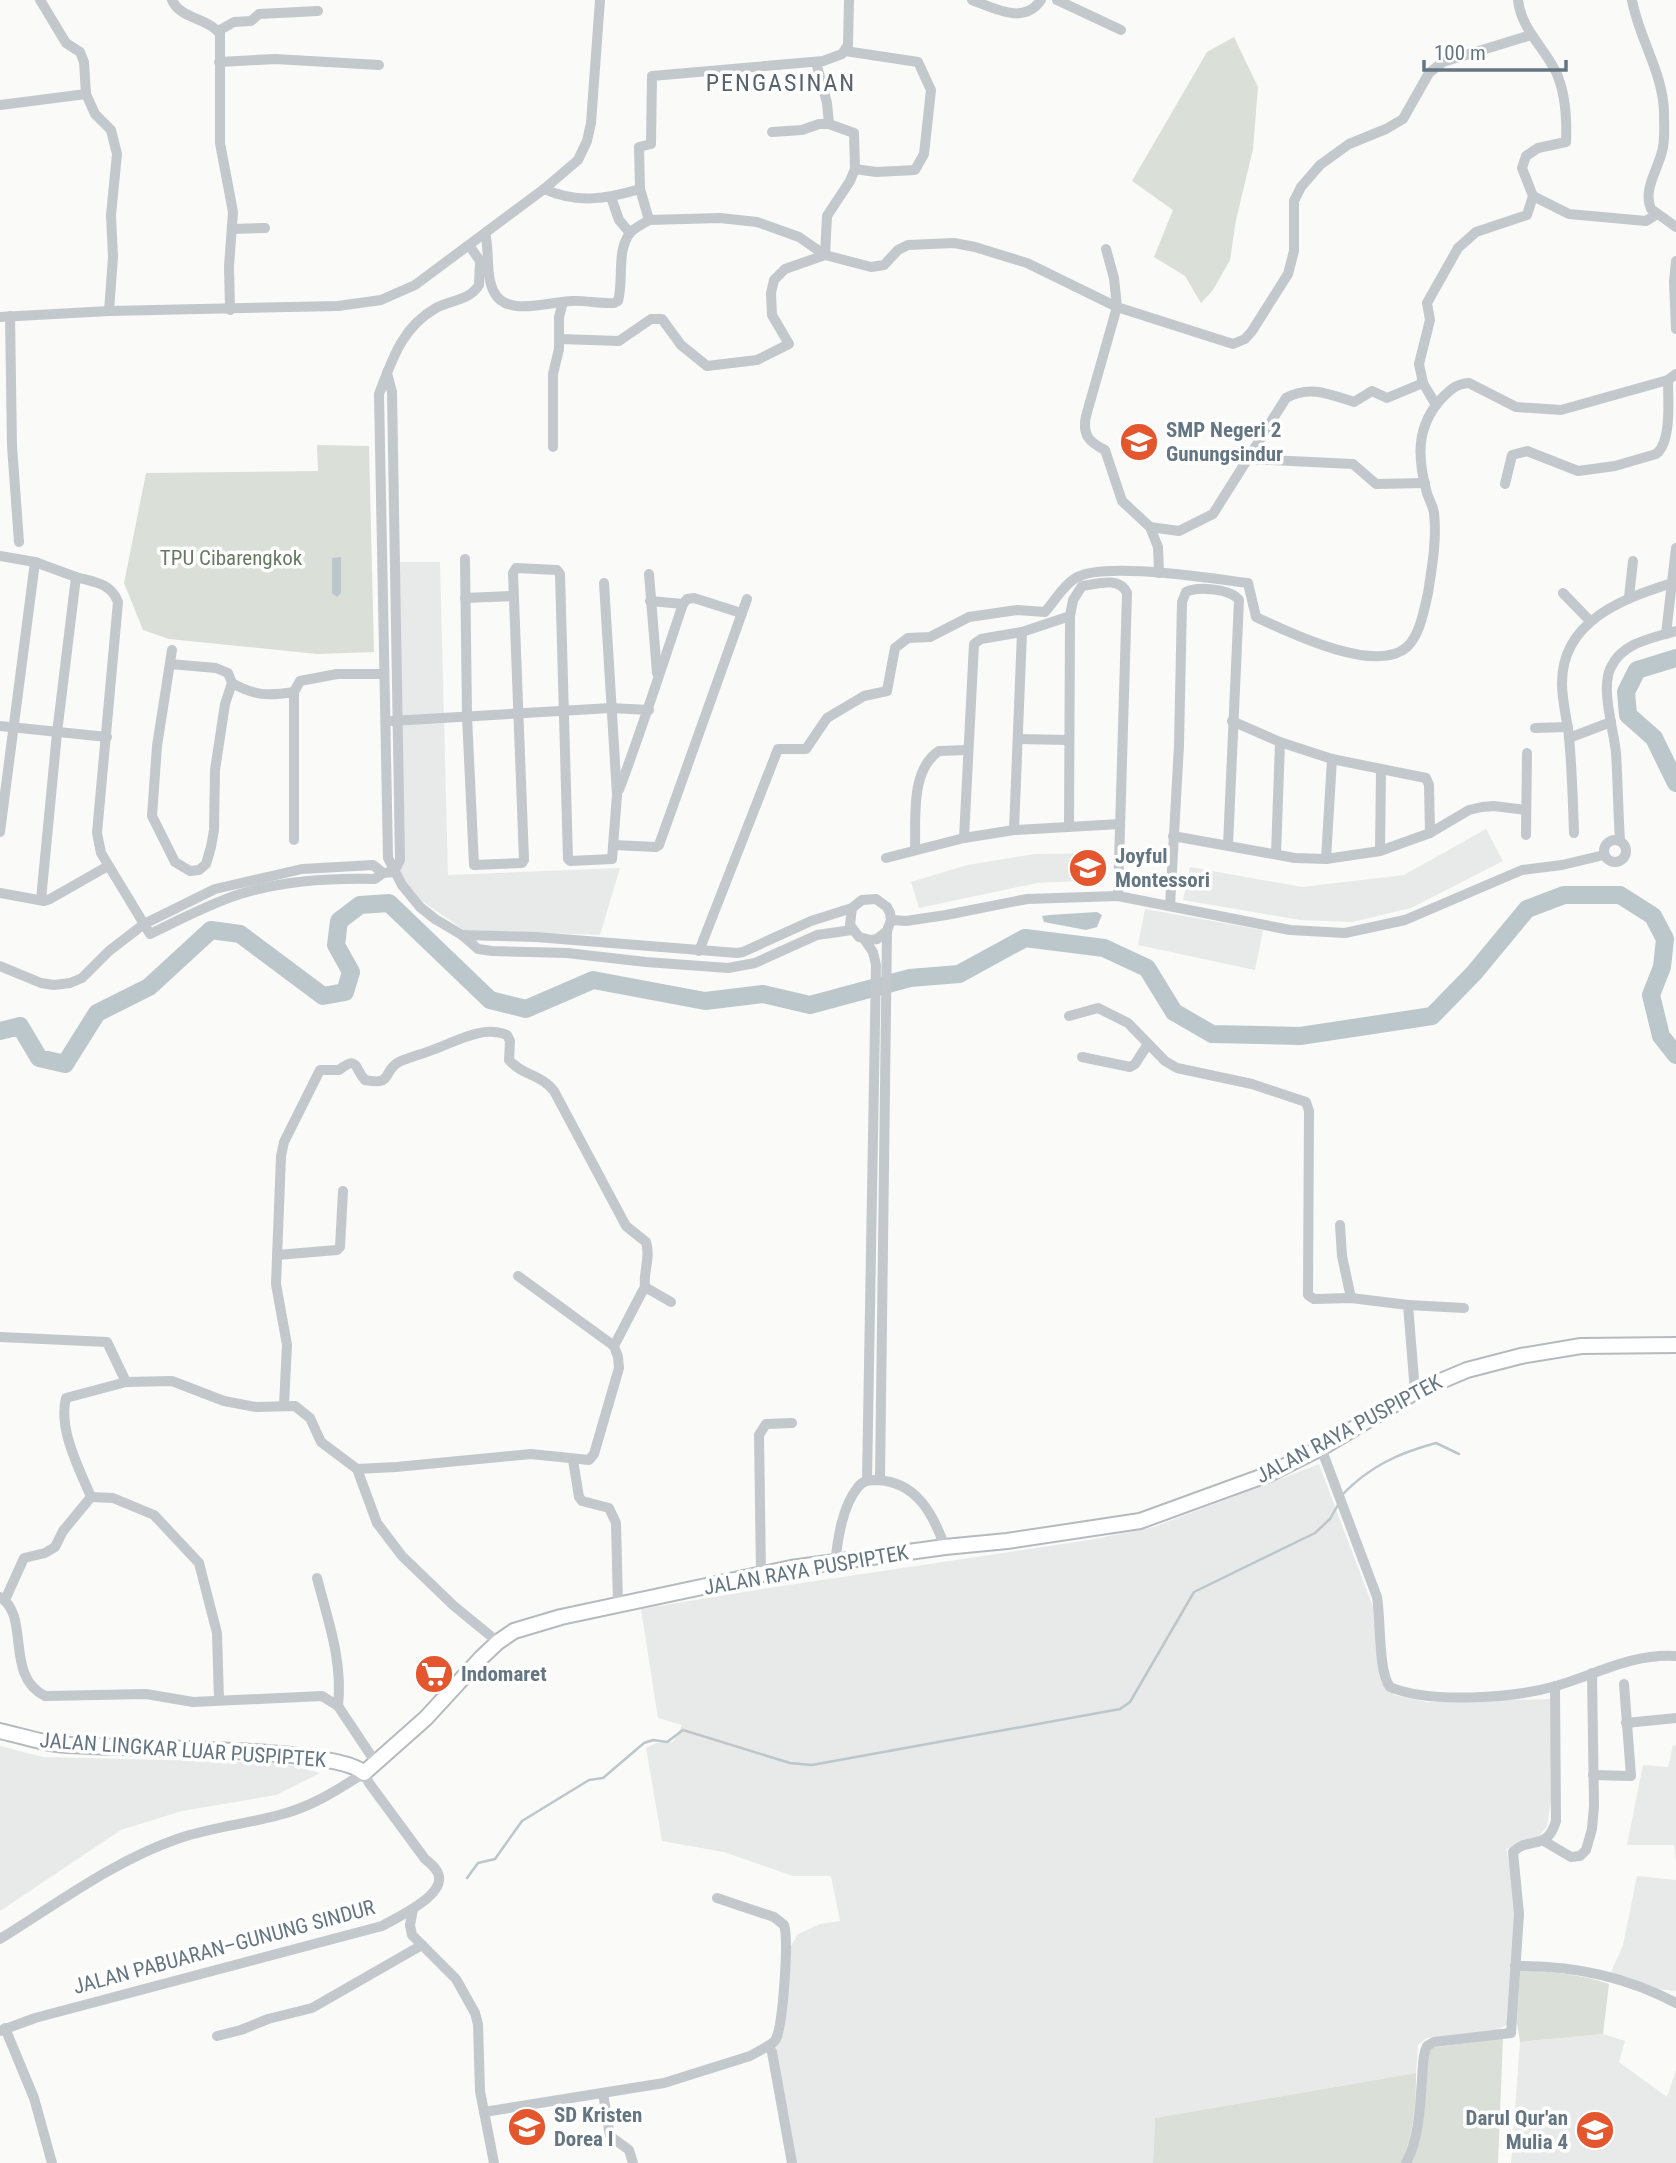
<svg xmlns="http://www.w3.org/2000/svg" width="1676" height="2163" viewBox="0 0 1676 2163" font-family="'Roboto Condensed',sans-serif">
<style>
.built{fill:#e8e9e9}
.green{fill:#dadfd7}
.water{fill:#bbc7cb}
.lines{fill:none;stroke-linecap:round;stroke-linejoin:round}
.stream{stroke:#bbc7cb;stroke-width:2.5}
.river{stroke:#bbc7cb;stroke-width:18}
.major-casing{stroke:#b5babe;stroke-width:18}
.minor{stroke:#c3c8cc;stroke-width:10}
.major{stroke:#fff;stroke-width:14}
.labels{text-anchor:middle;stroke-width:7;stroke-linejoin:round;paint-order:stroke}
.poi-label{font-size:21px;font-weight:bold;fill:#657683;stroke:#fff;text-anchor:start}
.park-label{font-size:21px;fill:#687a64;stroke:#fff}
.street-label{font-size:21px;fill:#657683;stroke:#fff}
.quarter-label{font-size:24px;letter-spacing:2px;fill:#57646e;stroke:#fff}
</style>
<rect width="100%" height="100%" fill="#fafaf8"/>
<g class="built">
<polygon points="390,562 440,562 448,875 620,868 600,935 464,930 422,901 401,877"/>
<polygon points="1486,829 1503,861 1411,908 1352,922 1300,920 1183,900 1190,867 1302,887 1404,875"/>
<polygon points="1101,853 1101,880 1037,883 919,908 911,882 967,865 1035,854"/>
<polygon points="1145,909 1263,930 1255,970 1138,945"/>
<polygon points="1319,1464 1376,1615 1383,1680 1394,1695 1427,1702 1550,1699 1553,1789 1547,1826 1537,1839 1506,1849 1517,1896 1508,2024 1498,2030 1427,2038 1418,2045 1416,2073 1155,2118 1153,2163 794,2163 773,2051 788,1951 798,1934 820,1924 840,1921 831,1876 793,1876 724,1852 662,1841 646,1748 656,1743 673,1742 682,1725 658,1718 641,1609 762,1589 1089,1540 1154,1527"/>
<polygon points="1673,1745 1676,1746 1676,1862 1674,1845 1627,1845 1643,1765 1668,1767"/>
<polygon points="0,1746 43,1757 281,1763 320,1773 276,1795 182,1811 121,1830 0,1911"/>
<polygon points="1637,1876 1676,1880 1676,1991 1656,1989 1610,1975 1623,1945"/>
<polygon points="1603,2034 1625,2041 1619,2062 1667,2097 1676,2070 1676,2163 1511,2163 1520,2042"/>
</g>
<g class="green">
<polygon points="1234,37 1258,87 1253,149 1236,220 1230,260 1213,290 1201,303 1185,276 1154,257 1173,210 1132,181 1207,52"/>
<polygon points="317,445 369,446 374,652 317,654 169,639 143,630 124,583 146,473 318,471"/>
<path d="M 1520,1970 C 1550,1972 1581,1974 1609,1984 L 1603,2034 L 1520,2042 L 1517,2023 Z"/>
<polygon points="1503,2038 1498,2163 1410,2163 1427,2055 1431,2048"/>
<path d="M 1416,2073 C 1416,2104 1414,2135 1401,2163 L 1153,2163 L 1155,2118 Z"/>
</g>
<g class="water">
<polygon points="341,557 341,593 337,597 332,593 332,558"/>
<polygon points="1097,912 1102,915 1097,927 1086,930 1044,922 1042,916 1049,915"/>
</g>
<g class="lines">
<g class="stream">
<path d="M 1343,1494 C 1370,1466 1399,1453 1436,1443 L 1459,1454"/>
<polyline points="467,1878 478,1863 495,1859 522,1821 589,1780 603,1778 644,1743 653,1740 667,1742 683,1730 790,1763 812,1765 1120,1709 1130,1702 1194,1592 1315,1533 1330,1519 1339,1503"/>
</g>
<g class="river">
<polyline points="1676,658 1637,670 1626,692 1628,715 1654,738 1676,783"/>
<polyline points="0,1031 20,1026 39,1058 65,1064 97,1013 149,987 211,930 240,934 323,996 345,992 351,972 336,945 339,921 360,905 389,903 490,1000 526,1009 593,980 705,1001 763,994 810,1005 910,978 959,974 1025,938 1104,948 1147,968 1174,1012 1212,1034 1300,1036 1432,1016 1474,973 1527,909 1564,895 1620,895 1653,916 1665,939 1662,967 1651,995 1661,1036 1676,1055"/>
</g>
<g class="major-casing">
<path id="major" d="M 0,1731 C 19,1735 38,1742 57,1744 C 110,1750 336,1745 364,1773 L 426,1718 L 482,1657 L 498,1642 L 514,1631 L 561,1617 L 791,1568 L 945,1547 L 1007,1541 L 1140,1521 L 1269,1474 L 1321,1448 L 1415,1392 L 1467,1370 L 1521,1356 L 1581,1346 L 1676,1345"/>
</g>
<g class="minor">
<polyline points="40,0 66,43 80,52 84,62 86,94"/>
<path d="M 172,0 C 180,19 209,18 220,34 L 220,143 L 233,212 L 229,266 L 230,310"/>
<polyline points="849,0 848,45 842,54 823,61 652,76 651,144 639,147 640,189 649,220 720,218 757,222 799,237 825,255 871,267 884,265 898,250 908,245 954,243 975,247 1027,263 1117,307 1233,344 1245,339 1252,331 1288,274 1294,251 1294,201 1301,187 1320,165 1349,144 1386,129 1403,119 1429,73 1443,62 1531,35"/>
<path d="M 972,0 C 996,9 1024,25 1041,0"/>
<polyline points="1057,0 1121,30"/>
<path d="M 1632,0 C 1639,39 1664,74 1664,114 C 1664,125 1665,137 1663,147 C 1660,167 1642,189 1651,209 L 1676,227"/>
<polyline points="218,31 234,22 251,21 259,14 318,11"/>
<polyline points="845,51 918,62 931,90 924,154 915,170 876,172 855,169"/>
<polyline points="219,62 275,59 379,65"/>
<polyline points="0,105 86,94 95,114 111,130 117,154 111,215 113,257 109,311"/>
<polyline points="772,132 802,130 819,124 829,124"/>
<path d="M 544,189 C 578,204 606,199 640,189"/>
<polyline points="1533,196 1569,214 1646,221 1657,214"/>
<polyline points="611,197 619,220 630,233"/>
<polyline points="232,229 265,228"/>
<path d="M 485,233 C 490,251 485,275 494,292 C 506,317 549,302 571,301 C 585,300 600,304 614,303 L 618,301 C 624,281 616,251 630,233 C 634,228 643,224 649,220"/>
<path d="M 469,245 L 480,261 L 479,285 C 470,300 451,300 436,308 C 402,327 392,360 379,394 L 388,858 L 402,885 L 420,907 L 435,919 L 462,935 L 478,949 L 492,951 L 567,953 L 646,962 L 728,968 L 755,963 L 817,935 L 852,930"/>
<path d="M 1106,249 L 1114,278 L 1117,307 L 1086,416 C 1082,435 1089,442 1105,450 L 1122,501 L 1150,527 L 1158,547 L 1159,573"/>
<polyline points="1676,261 1674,282 1676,329"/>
<polyline points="10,316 12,446 19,542"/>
<polyline points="0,317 109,311 338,306 381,300 415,285 544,189 578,160 587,141 591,123 600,0"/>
<polyline points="560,339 619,341 651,319 662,319 681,345 707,366 757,360 789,344 772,315 771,293 774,280 785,269 825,255 827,216 850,181 855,169 854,133 829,124 827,103 816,62"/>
<polyline points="387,373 392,392 400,860 394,872"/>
<path d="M 1436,405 L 1423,383 L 1419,364 L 1430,320 L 1427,303 L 1458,248 L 1476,232 L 1527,215 L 1533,196 L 1522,168 L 1526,156 L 1538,148 L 1566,142 C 1567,119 1566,94 1556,72 C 1544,47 1521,29 1518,0"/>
<polyline points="553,447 553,374 559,349 559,317 563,302"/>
<polyline points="1249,459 1353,464 1376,484 1425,483"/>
<path d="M 1505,484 L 1512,455 L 1527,451 L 1578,471 L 1615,466 L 1656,454 C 1672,442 1668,399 1668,380"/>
<path d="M 1150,527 L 1179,531 L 1213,514 L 1286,398 C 1310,385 1329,394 1354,402 L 1372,391 L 1387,398 L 1423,383"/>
<polyline points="0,556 35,562 76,577"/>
<polyline points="465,559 467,716 474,865 522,863 524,860 513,573 516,568 557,570 560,574 568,859 570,861 612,859 617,795 604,583"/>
<polyline points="649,574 657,673"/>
<polyline points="1563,593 1590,621"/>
<polyline points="1629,597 1633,561"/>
<polyline points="465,598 513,596"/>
<polyline points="650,601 683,604"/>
<polyline points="1666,634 1676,548"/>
<polyline points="170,664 216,668 228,673 232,683 225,704 215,770 214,830 211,847 206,864 199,870 190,871 175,862 152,816 157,746 172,650"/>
<path d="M 232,683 C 255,696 268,696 294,692 L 294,840"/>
<polyline points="294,692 300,681 337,674 384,674"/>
<polyline points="391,721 611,708 649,710"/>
<polyline points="1232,721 1280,742 1332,759 1426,778 1429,785 1430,833"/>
<polyline points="0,726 107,737"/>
<polyline points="1535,728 1568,727"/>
<polyline points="1569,738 1611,722"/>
<polyline points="1018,739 1069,740"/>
<path d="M 619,790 C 642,729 662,666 683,604 L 687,599 L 694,598 L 741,613"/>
<path d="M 1069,827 L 1070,616 L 1073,600 L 1082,586 C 1097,584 1119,576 1127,593 L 1118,896"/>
<polyline points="1014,830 1022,632"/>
<polyline points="0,832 35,562"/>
<path d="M 1574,833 C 1573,801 1572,769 1569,737 C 1567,718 1562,702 1562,683 C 1562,621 1622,599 1672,583"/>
<polyline points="1526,835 1527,753"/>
<polyline points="1173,836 1295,858 1326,859 1380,851 1430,833 1469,810 1482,807 1494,806 1526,810"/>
<polyline points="964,838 974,644 981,639 1022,632 1070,616"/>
<circle cx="1615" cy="851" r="11"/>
<path d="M 1620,840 C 1618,811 1618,782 1616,753 C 1614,730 1600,688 1611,667 C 1623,642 1653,638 1676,631"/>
<polyline points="614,845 656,847 659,845 747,599"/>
<path d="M 915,849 C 916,819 910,770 939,751 L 967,750"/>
<polyline points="1380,851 1381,770"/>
<polyline points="1276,854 1280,742"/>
<polyline points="886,858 964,838 1014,830 1120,824"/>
<polyline points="1326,859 1332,759"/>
<polyline points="0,893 44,901 50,899 108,866"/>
<path d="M 41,900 L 57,733 L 76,577 C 94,582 111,583 118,602 L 97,833 L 101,853 L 150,934 C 179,920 209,904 240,894 C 282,881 331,878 375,879 L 383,873 L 394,872"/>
<path d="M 1170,906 L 1179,745 L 1182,602 L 1186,592 C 1198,586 1231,589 1239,600 L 1228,845"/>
<polyline points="891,920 906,921 946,915 1027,899 1118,896 1290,930 1345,933 1405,920 1522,870 1562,865 1604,855"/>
<polyline points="462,935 536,937 737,953 743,952 811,921 852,908 862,900 876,899 887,907 890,913 891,920 887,931 877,939 871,940 859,937 850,925 852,908"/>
<polyline points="864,939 873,952 876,965 867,1480"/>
<path d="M 699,951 L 778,749 L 806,749 L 827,718 L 864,696 L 887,691 L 895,648 L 908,638 L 930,637 L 969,617 L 1017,610 L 1045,612 C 1054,602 1063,586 1074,579 C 1100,560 1213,579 1248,583 L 1256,617 C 1288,632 1376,675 1407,647 C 1420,635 1424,610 1428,593 C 1432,567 1437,540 1434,513 C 1433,506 1429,500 1427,493 C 1417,457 1416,426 1442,398 C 1451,389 1456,384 1469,383 L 1516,407 L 1561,410 L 1668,380 L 1676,374"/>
<polyline points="0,966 41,983 54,985 70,983 82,978 109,951 144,924 215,889 302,869 373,865 383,873"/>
<polyline points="1069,1016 1098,1008 1128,1023 1165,1061 1177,1068 1252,1084 1306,1102 1309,1111 1308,1295 1314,1299 1351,1298 1408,1305 1415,1392"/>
<polyline points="1082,1057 1130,1067 1135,1064 1148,1044"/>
<polyline points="1340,1225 1342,1256 1351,1298"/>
<polyline points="277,1255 337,1250 340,1247 343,1191"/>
<polyline points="518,1276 614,1346"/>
<polyline points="1408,1305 1464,1308"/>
<polyline points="0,1337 107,1342 126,1382"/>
<path d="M 284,1405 L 287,1345 L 276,1284 L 281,1156 L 284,1142 L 320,1070 L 339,1070 C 358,1055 354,1068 365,1080 C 394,1086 382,1071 399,1062 C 410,1057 423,1054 435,1049 C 457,1041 483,1025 507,1035 L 510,1041 L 509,1060 C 523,1076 541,1074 554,1091 L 626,1226 L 646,1242 C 651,1258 643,1271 645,1287"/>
<path d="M 1321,1448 L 1377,1597 C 1381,1619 1378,1672 1390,1687 C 1430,1704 1514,1698 1556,1686 C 1597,1674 1633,1653 1676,1656"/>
<polyline points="573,1460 579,1497 582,1501 609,1508 616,1523 618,1604"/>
<polyline points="357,1469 396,1467 531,1454 589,1460 594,1454 619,1368 618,1357 614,1346 641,1294 645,1287 671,1302"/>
<polyline points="880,1480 887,931"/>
<polyline points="91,1497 113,1498 154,1515 199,1563 217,1633 219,1700"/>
<path d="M 835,1563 C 838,1538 842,1507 858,1487 C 864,1480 869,1480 877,1480 C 917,1482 933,1514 945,1547"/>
<polyline points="761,1574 759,1435 766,1424 792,1423"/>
<path d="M 317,1578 C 328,1620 343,1662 338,1706"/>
<path d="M 0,1597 C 31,1616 4,1676 45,1696 L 146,1694 L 193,1702 L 322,1696 L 338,1706 L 376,1763"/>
<path d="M 5,1600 L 24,1558 L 45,1553 L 55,1547 L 63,1531 L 91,1497 C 79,1468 58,1429 66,1398 L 126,1382 L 172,1381 L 224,1401 L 256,1407 L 295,1406 L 310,1418 L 321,1442 L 357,1469 L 377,1523 L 402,1556 L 454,1606 L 498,1642"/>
<polyline points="1626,1723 1676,1718"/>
<polyline points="1593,1775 1631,1776 1624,1684"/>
<polyline points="1544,1841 1571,1857 1580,1856 1586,1850 1592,1829 1594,1806 1592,1673"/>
<path d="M 717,1898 L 774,1917 L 784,1925 C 789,1940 783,2024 776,2039 C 774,2043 771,2044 768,2046"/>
<polyline points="413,1909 410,1925 412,1935 456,1979 475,2013 478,2024 480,2091 494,2163"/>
<path d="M 0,1939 C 58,1903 115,1860 180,1838 C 212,1827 246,1824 279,1815 C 311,1807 336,1791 364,1773 L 369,1783 L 425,1859 C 431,1864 438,1869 439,1877 C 442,1897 396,1918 382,1926 L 35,2018 L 0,2031"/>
<path d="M 1515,1966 C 1571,1965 1627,1977 1676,2003"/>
<polyline points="5,2028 34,2098 52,2163"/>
<polyline points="217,2036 241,2030 268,2019 312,2008 422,1945"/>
<polyline points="603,2093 610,2136 629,2150 633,2163"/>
<polyline points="484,2112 664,2083 750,2056 768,2046 772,2052 792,2163"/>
<path d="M 1406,2163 C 1419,2139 1420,2107 1422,2080 C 1423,2068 1422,2056 1427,2046 L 1434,2042 L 1511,2033 L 1519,1914 L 1513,1852 C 1528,1836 1547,1852 1556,1821 L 1555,1686"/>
</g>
<use href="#major" class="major"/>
</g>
<defs>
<g id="school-disc" transform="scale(2.0125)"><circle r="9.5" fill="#e4572e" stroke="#fff"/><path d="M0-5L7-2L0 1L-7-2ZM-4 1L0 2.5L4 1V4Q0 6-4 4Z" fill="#fff"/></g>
<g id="supermarket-disc" transform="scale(2.0125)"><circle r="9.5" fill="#e4572e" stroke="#fff"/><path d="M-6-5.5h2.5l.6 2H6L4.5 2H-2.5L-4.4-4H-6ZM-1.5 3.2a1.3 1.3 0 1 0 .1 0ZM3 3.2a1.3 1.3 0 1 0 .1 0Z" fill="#fff"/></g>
</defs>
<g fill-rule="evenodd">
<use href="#school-disc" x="1139" y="442"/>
<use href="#school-disc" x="1088" y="868"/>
<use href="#supermarket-disc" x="434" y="1674"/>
<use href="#school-disc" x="527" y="2127"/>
<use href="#school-disc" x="1595" y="2130"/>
</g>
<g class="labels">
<g class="poi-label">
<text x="1166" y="437">SMP Negeri 2<tspan x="1166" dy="24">Gunungsindur</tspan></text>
<text x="1115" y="863">Joyful<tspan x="1115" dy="24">Montessori</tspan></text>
<text x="461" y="1681">Indomaret</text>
<text x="554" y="2122">SD Kristen<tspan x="554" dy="24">Dorea I</tspan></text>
<text x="1568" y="2125" text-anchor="end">Darul Qur'an<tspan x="1568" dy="24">Mulia 4</tspan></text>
</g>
<g class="park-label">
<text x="231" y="565">TPU Cibarengkok</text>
</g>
<g class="street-label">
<text transform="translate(1349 1429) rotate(-28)" y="7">JALAN RAYA PUSPIPTEK</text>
<text transform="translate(806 1570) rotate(-10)" y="7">JALAN RAYA PUSPIPTEK</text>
<text transform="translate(183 1750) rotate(4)" y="7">JALAN LINGKAR LUAR PUSPIPTEK</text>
<text transform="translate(224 1947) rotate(-15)" y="7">JALAN PABUARAN–GUNUNG SINDUR</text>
</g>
<g class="quarter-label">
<text x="781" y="91">PENGASINAN</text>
</g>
</g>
<path d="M1424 60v10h142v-10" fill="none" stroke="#657683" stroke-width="3.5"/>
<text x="1434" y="60" font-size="21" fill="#657683" stroke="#ffffff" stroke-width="5" paint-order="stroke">100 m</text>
</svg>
